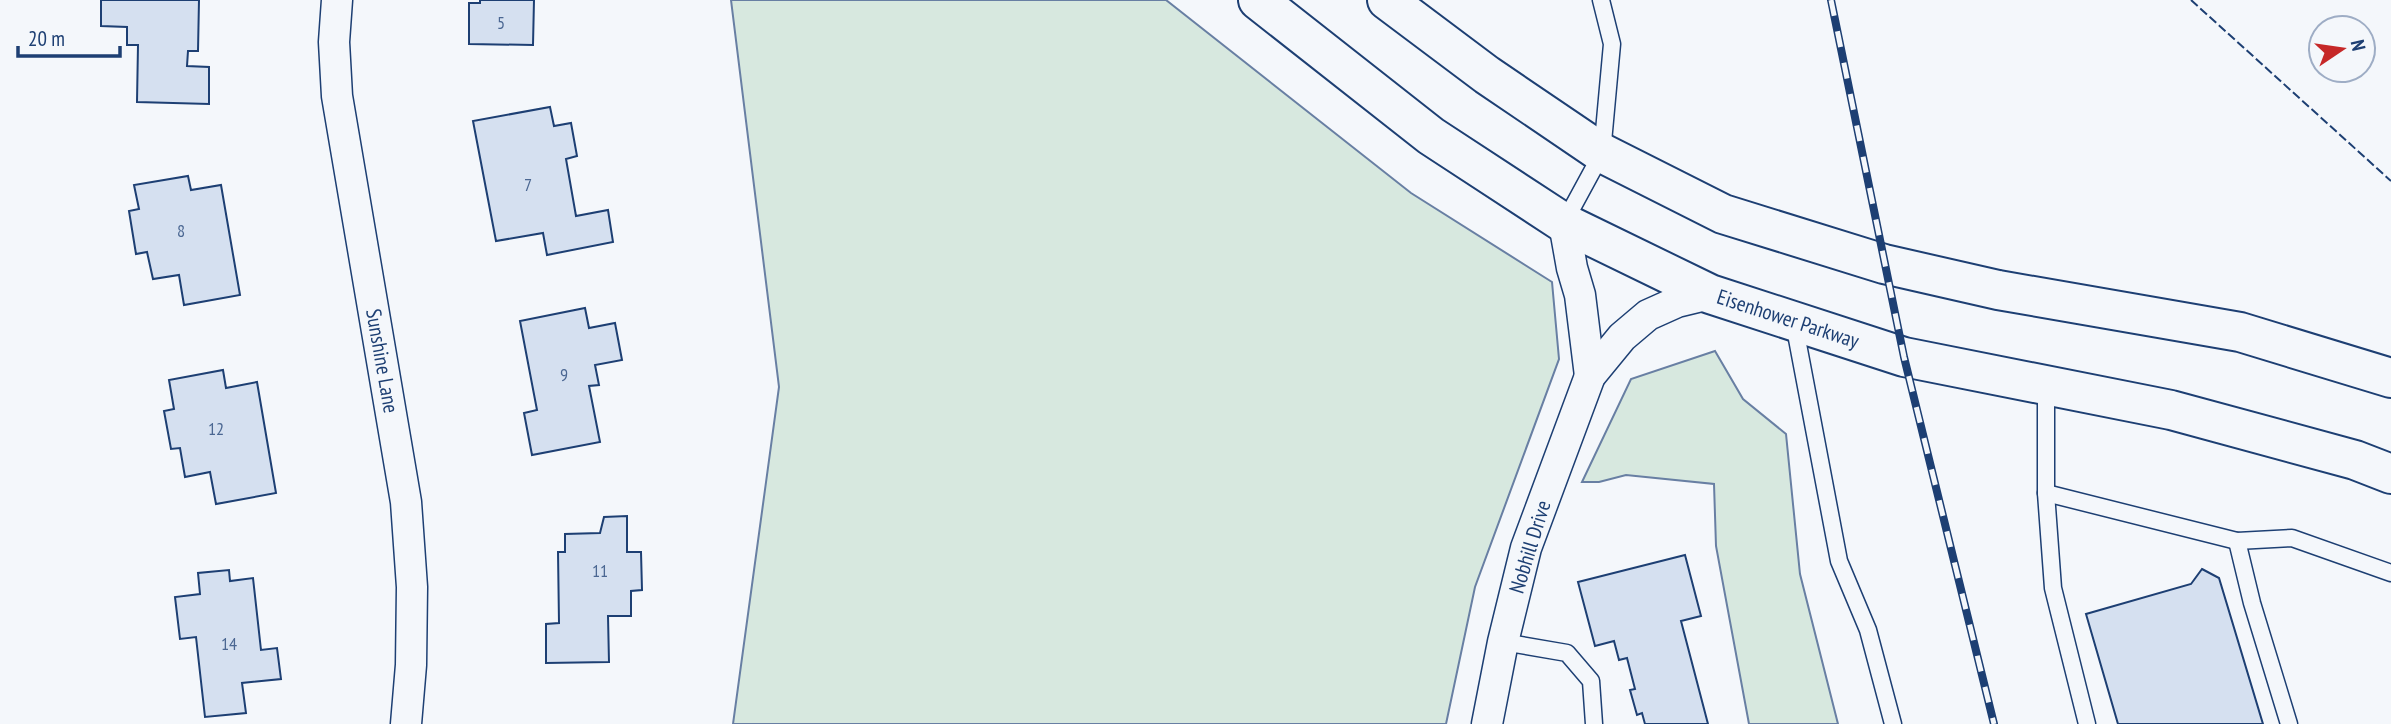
<svg xmlns="http://www.w3.org/2000/svg" width="2391" height="724" viewBox="0 0 2391 724" font-family="'PT Sans Narrow',sans-serif">
<style>
.green{fill:#d7e8df;stroke:#687fa3;stroke-width:2}
.building{fill:#d5e0f0;stroke:#1d3f73;stroke-width:2}
.lines{fill:none;stroke-linecap:round;stroke-linejoin:round}
.service-casing{stroke:#1d3f73;stroke-width:19}
.minor-casing{stroke:#1d3f73;stroke-width:33}
.primary-casing{stroke:#1d3f73;stroke-width:42}
.service{stroke:#f4f7fb;stroke-width:16}
.minor{stroke:#f4f7fb;stroke-width:30}
.primary{stroke:#f4f7fb;stroke-width:38}
.rail-casing{stroke:#1d3f73;stroke-width:8}
.rail{stroke:#f4f7fb;stroke-width:5;stroke-dasharray:16;stroke-linecap:butt}
.fence{stroke:#1d3f73;stroke-width:2;stroke-dasharray:9 3.5;stroke-linecap:butt}
.labels{text-anchor:middle;stroke-width:5;stroke-linejoin:round;paint-order:stroke}
.number-label{font-size:18px;fill:#4b6792}
.street-label{font-size:21px;fill:#1d3f73;stroke:#f4f7fb}
</style>
<rect width="100%" height="100%" fill="#f4f7fb"/>
<g class="green">
<polygon points="731,0 1166,0 1411,193 1552,282 1559,359 1475,587 1446,724 733,724 779,387"/>
<polygon points="1715,351 1743,399 1786,434 1800,574 1838,724 1749,724 1716,546 1714,484 1626,475 1599,482 1582,482 1631,379"/>
</g>
<g class="building">
<polygon points="101,0 199,0 198,51 188,51 187,66 209,67 209,104 137,102 138,45 127,45 127,27 101,26"/>
<polygon points="480,0 534,0 533,45 469,44 469,3 480,3"/>
<polygon points="550,107 554,126 571,123 577,156 566,159 576,216 608,210 613,242 547,255 543,233 496,241 473,121"/>
<polygon points="188,176 191,190 221,185 240,295 184,305 179,275 153,279 147,252 136,254 129,211 139,209 134,185"/>
<polygon points="585,308 589,328 615,323 622,360 595,365 599,385 589,386 600,442 532,455 524,413 537,410 520,321"/>
<polygon points="223,370 226,388 257,382 276,493 216,504 210,472 185,477 180,448 171,449 164,411 174,409 169,380"/>
<polygon points="627,516 627,552 641,552 642,590 631,591 631,616 608,616 609,662 546,663 546,624 559,623 558,552 565,552 565,534 600,533 604,517"/>
<polygon points="1685,555 1701,616 1681,621 1708,724 1645,724 1642,713 1637,715 1630,690 1635,689 1627,658 1619,660 1614,641 1595,646 1578,582"/>
<polygon points="2202,569 2219,578 2263,724 2118,724 2086,614 2191,584"/>
<polygon points="229,570 230,581 253,578 261,650 277,648 281,679 242,683 246,713 205,717 196,637 180,639 175,597 200,594 198,573"/>
</g>
<g class="lines">
<g class="service-casing">
<g id="service">
<polyline points="1564,223 1602,153 1612,44 1601,0"/>
<polyline points="1794,323 1839,561 1868,630 1893,724"/>
<polyline points="2046,385 2046,493 2053,588 2087,724"/>
<polyline points="2046,493 2237,541 2292,538 2391,573"/>
<polyline points="2237,541 2252,603 2289,724"/>
<polyline points="1503,642 1567,653 1591,681 1594,724"/>
</g>
</g>
<g class="minor-casing">
<g id="minor">
<polyline points="337,0 334,42 337,96 406,502 412,587 411,665 406,724"/>
<polyline points="1564,223 1572,268 1580,295 1590,376"/>
<polyline points="1487,724 1503,642 1526,548 1590,376 1622,337 1648,315 1677,302 1710,294"/>
</g>
</g>
<g class="primary-casing">
<g id="primary">
<polyline points="1258,0 1431,136 1564,223 1710,294 1904,357 2171,410 2355,460 2391,474"/>
<polyline points="1387,0 1487,75 1602,153 1723,214 1884,264 1998,290 2240,332 2391,378"/>
</g>
</g>
<use href="#service" class="service"/>
<use href="#minor" class="minor"/>
<use href="#primary" class="primary"/>
<g class="rail-casing">
<polyline id="rail" points="1831,0 1904,357 1994,724"/>
</g>
<use href="#rail" class="rail"/>
<polyline class="fence" points="2191,0 2391,181"/>
</g>
<g class="labels">
<g class="number-label">
<text x="501" y="29">5</text>
<text x="528" y="191">7</text>
<text x="181" y="237">8</text>
<text x="564" y="381">9</text>
<text x="216" y="435">12</text>
<text x="600" y="577">11</text>
<text x="229" y="650">14</text>
</g>
<g class="street-label">
<text transform="translate(1788 319) rotate(18)" y="7">Eisenhower Parkway</text>
<text transform="translate(382 361) rotate(80)" y="7">Sunshine Lane</text>
<text transform="translate(1530 547) rotate(-73)" y="7">Nobhill Drive</text>
</g>
</g>
<g transform="translate(2342 49) rotate(77)"><circle r="33" fill="#f4f7fb" stroke="#9eadc5" stroke-width="2"/>
<path d="M0-5L12 26L0 18L-12 26Z" fill="#c62828"/>
<text y="-10" font-size="19" font-weight="bold" text-anchor="middle" fill="#1d3f73">N</text>
</g>
<path d="M18 46v10h102v-10" fill="none" stroke="#1d3f73" stroke-width="3.5"/>
<text x="28" y="46" font-size="21" fill="#1d3f73" stroke="#f4f7fb" stroke-width="5" paint-order="stroke">20 m</text>
</svg>
